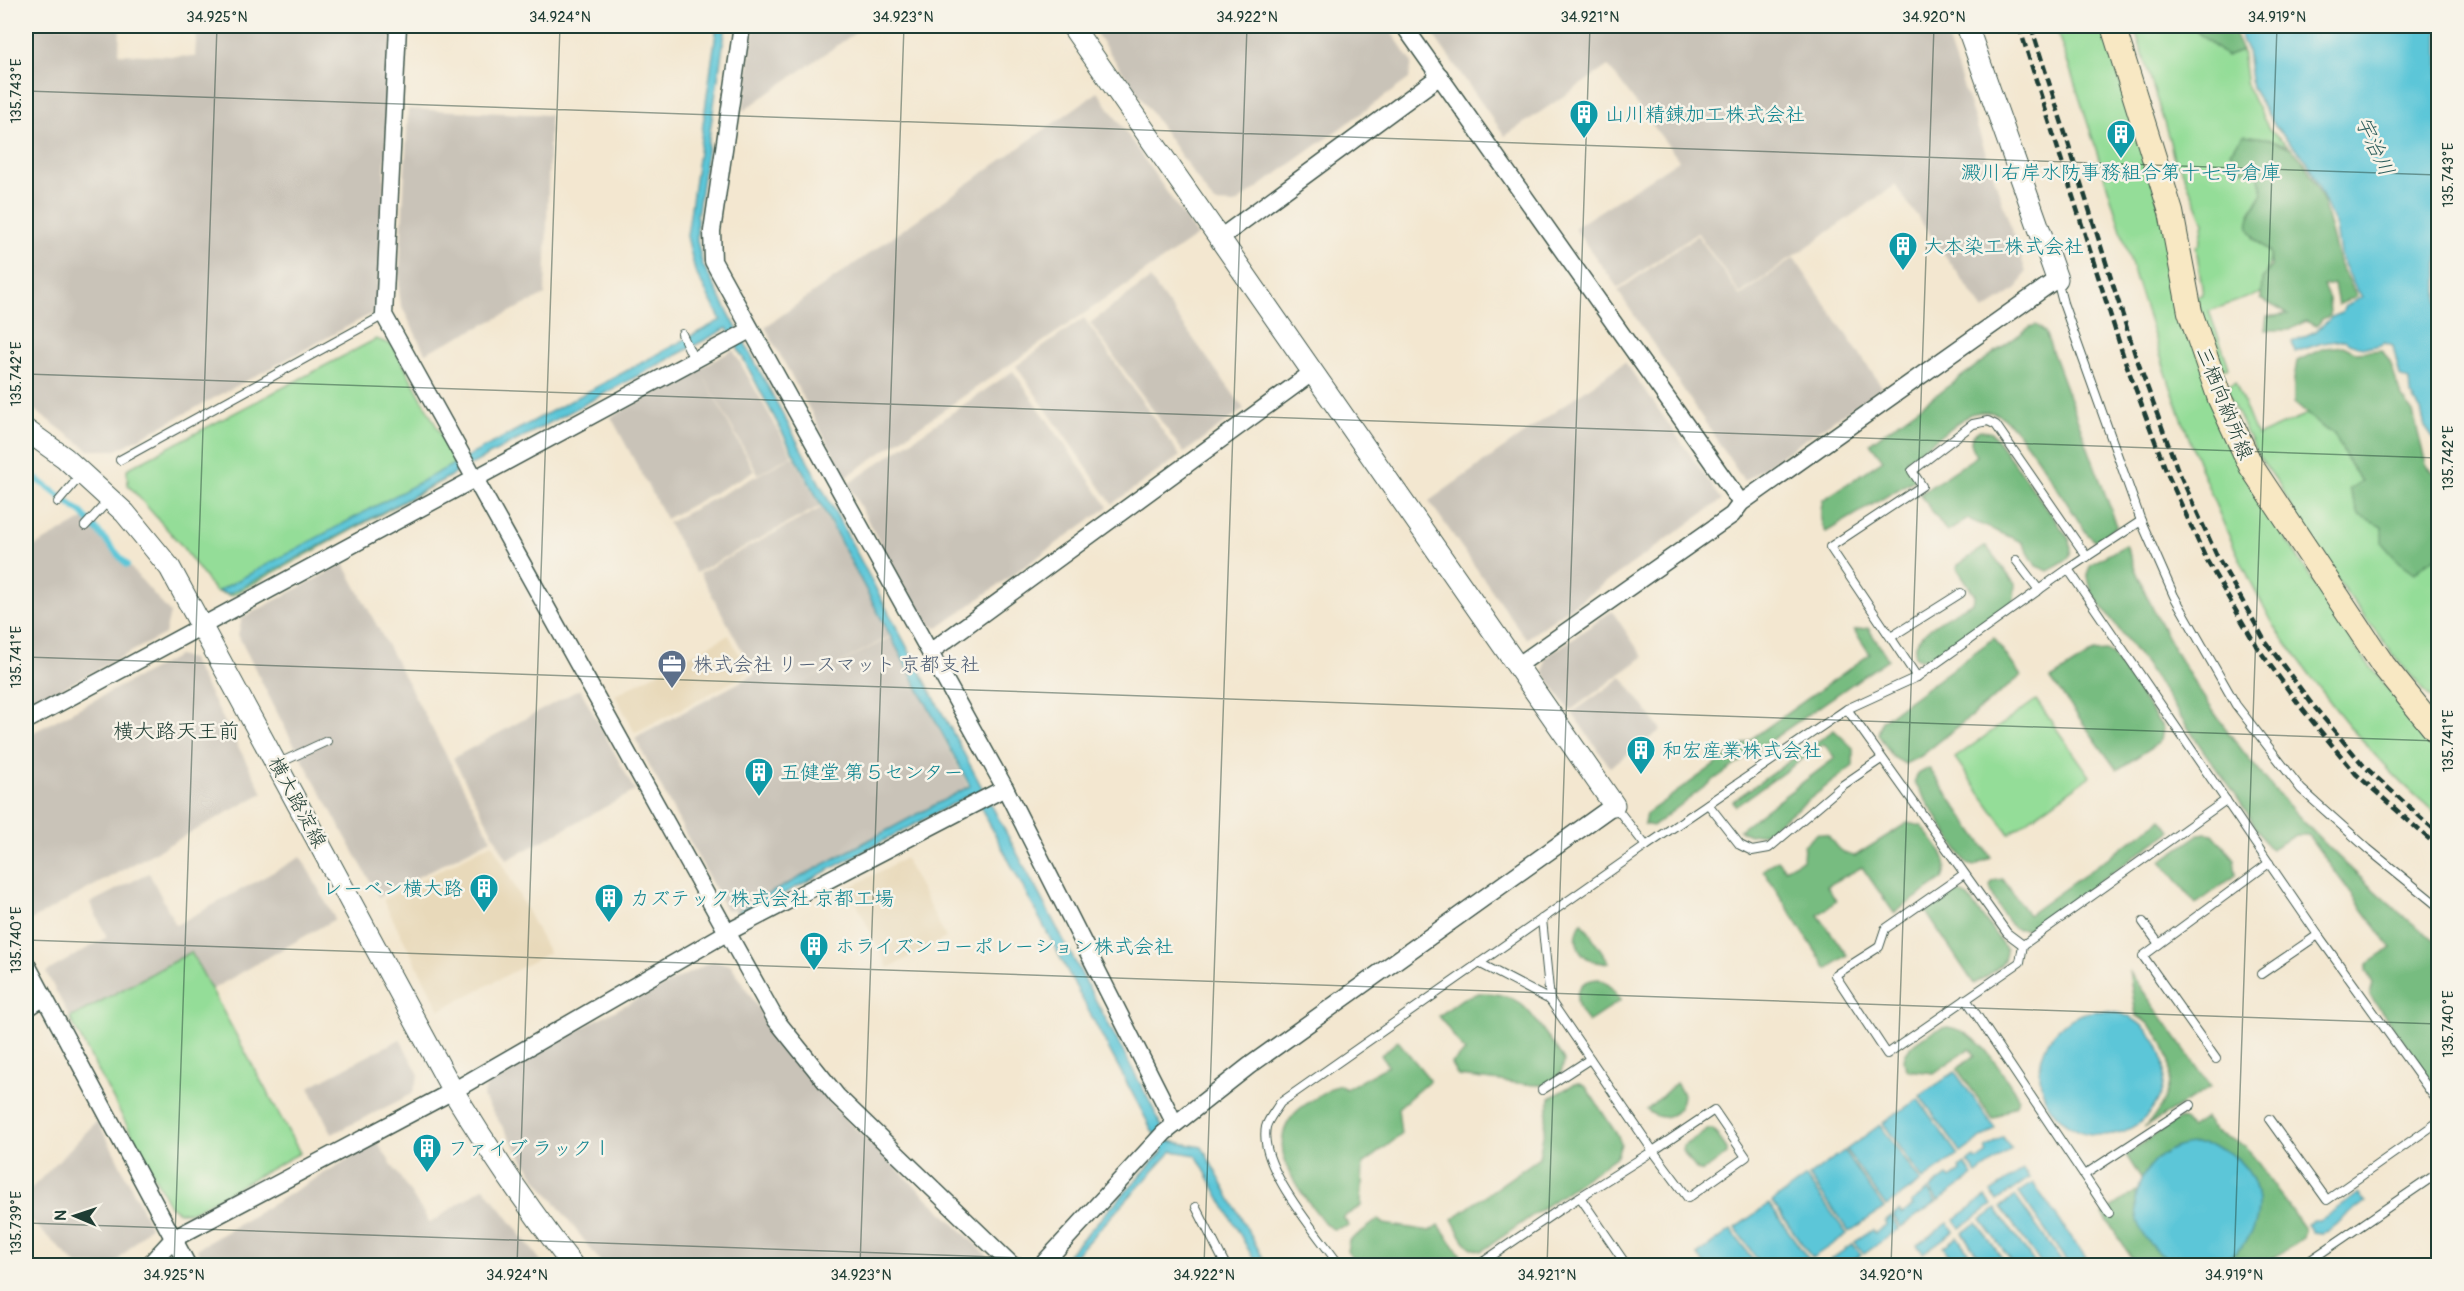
<svg xmlns="http://www.w3.org/2000/svg" width="2464" height="1291" viewBox="0 0 2464 1291" font-family="Pangolin,'Klee One',sans-serif">
<style>
.built{fill:#e8d9ba}
.industrial{fill:#c9c3b8}
.green{fill:#94dd98;stroke:#5a8d66;stroke-width:1.5}
.forest{fill:#77bc80;stroke:#4b7c5a;stroke-width:1.5}
.water{fill:#5cc6d8;stroke:#3e8286;stroke-width:1.5}
.lines{fill:none;stroke-linecap:round;stroke-linejoin:round}
.stream{stroke:#5cc6d8;stroke-width:6}
.service-casing{stroke:#3f564b;stroke-width:10}
.minor-casing{stroke:#3f564b;stroke-width:19}
.tertiary-casing{stroke:#3f564b;stroke-width:23}
.secondary-casing{stroke:#3f564b;stroke-width:26}
.service{stroke:#fff;stroke-width:8}
.minor{stroke:#fff;stroke-width:16}
.tertiary{stroke:#fff;stroke-width:21}
.secondary{stroke:#f8e8c3;stroke-width:24}
.rail{stroke:#1f3d34;stroke-width:4.5;stroke-dasharray:9 4.5;stroke-linecap:butt}
.ticks{fill:none;stroke:#1f3d34;stroke-width:1.5;stroke-opacity:0.45}
.labels{text-anchor:middle;stroke-width:5;stroke-linejoin:round;paint-order:stroke}
.culture-label{font-size:20px;fill:#0d838f;stroke:#f7f3e8;text-anchor:start}
.street-label{font-size:20px;fill:#1f3d34;stroke:#f7f3e8}
.service-label{font-size:20px;fill:#4e5e75;stroke:#f7f3e8;text-anchor:start}
.water-label{font-size:21px;font-style:italic;fill:#2e5f5d;stroke:#f7f3e8}
.neighbourhood-label{font-size:21px;fill:#1f3d34;stroke:#f7f3e8}
.neatline{fill:none;stroke:#1f3d34;stroke-width:2}
.ticks-label{font-size:15px;text-anchor:middle;fill:#1f3d34}
</style>
<rect width="100%" height="100%" fill="#f7f3e8"/>
<filter id="ink" filterUnits="userSpaceOnUse"><feTurbulence type="fractalNoise" baseFrequency=".0167" numOctaves="2"/><feDisplacementMap in="SourceGraphic" scale="12" xChannelSelector="R" yChannelSelector="G"/><feConvolveMatrix kernelMatrix="1 2 1 2 8 2 1 2 1" color-interpolation-filters="sRGB"/></filter>
<filter id="wash" filterUnits="userSpaceOnUse"><feTurbulence type="fractalNoise" baseFrequency=".008" numOctaves="4" result="noise"/><feDisplacementMap in="SourceGraphic" scale="24" xChannelSelector="R" yChannelSelector="G"/><feGaussianBlur stdDeviation="1.35" result="paint"/><feColorMatrix in="noise" values="0 0 0 0 0 0 0 0 0 0 0 0 0 0 0 0 0 1.4 0 .05"/><feComposite in="paint" operator="in"/></filter>
<g filter="url(#wash)">
<rect width="100%" height="100%" fill="#f3e7d0"/>
<g class="built">
<polygon points="729,635 749,673 635,733 615,695"/>
<polygon points="492,843 549,953 440,1010 383,900"/>
<polygon points="905,858 946,938 888,968 849,888"/>
</g>
<g class="industrial">
<polygon points="26,26 120,26 119,54 195,57 197,26 392,26 378,301 371,314 117,450 89,450 26,404"/>
<polygon points="754,26 865,26 743,111"/>
<polygon points="1091,26 1387,26 1412,62 1409,79 1235,204 1214,203"/>
<polygon points="1427,26 1943,26 2026,272 2017,289 1984,310 1895,185 1740,294 1697,232 1618,288 1574,228 1679,160 1608,66 1505,136"/>
<polygon points="1098,92 1197,236 846,477 765,327"/>
<polygon points="408,109 550,115 545,295 425,353 401,305 399,291"/>
<polygon points="1697,235 1740,296 1794,258 1882,387 1744,481 1618,291"/>
<polygon points="1150,279 1244,409 1184,453 1090,323"/>
<polygon points="1084,318 1180,456 1112,504 1016,366"/>
<polygon points="733,350 792,455 758,474 700,370 754,471 666,519 611,417"/>
<polygon points="1625,362 1722,500 1526,639 1429,501"/>
<polygon points="1013,371 1108,507 938,628 923,623 848,484"/>
<polygon points="793,456 820,506 696,573 668,523"/>
<polygon points="821,508 891,636 770,699 891,637 969,788 740,911 726,910 635,738 755,674 700,573"/>
<polygon points="87,517 170,613 165,634 28,706 26,700 26,551"/>
<polygon points="344,564 491,839 379,897 285,728 238,635 242,618"/>
<polygon points="1612,611 1643,657 1570,711 1544,674 1545,658"/>
<polygon points="178,656 191,659 263,793 26,923 26,736"/>
<polygon points="1622,677 1661,730 1610,767 1572,713"/>
<polygon points="580,689 635,791 507,860 453,758"/>
<polygon points="301,857 335,919 211,990 191,952 70,1018 46,972 107,937 90,903 149,873 176,925"/>
<polygon points="713,961 731,965 774,1033 837,1111 997,1265 603,1265 536,1178 483,1097 488,1081 596,1020"/>
<polygon points="400,1039 419,1075 412,1094 332,1134 309,1087"/>
<polygon points="97,1121 113,1150 150,1226 114,1265 77,1265 26,1216 26,1194"/>
<polygon points="377,1142 430,1223 484,1187 544,1265 204,1265 197,1249"/>
</g>
<g class="green">
<path d="M 2055,26 L 2102,26 L 2250,481 L 2357,650 L 2438,750 L 2438,815 C 2385,771 2345,724 2305,668 C 2294,652 2280,637 2271,620 C 2167,432 2127,225 2055,26 Z"/>
<path d="M 2134,26 L 2198,26 L 2197,32 L 2226,56 L 2242,50 L 2247,87 L 2269,129 L 2291,148 L 2270,139 L 2238,168 L 2258,174 L 2263,193 L 2250,213 L 2253,238 L 2270,252 C 2271,269 2263,276 2261,293 L 2209,311 L 2229,367 L 2218,370 L 2196,296 L 2203,295 L 2196,246 L 2199,245 L 2204,223 L 2180,165 L 2175,165 L 2170,142 Z"/>
<polygon points="376,339 393,345 455,461 449,477 231,596 215,591 181,545 128,485 127,469"/>
<polygon points="2235,382 2257,436 2307,414 2326,430 2334,433 2350,465 2362,481 2382,526 2383,534 2427,562 2438,557 2438,706 2398,661 2314,549 2279,484 2257,454 2225,388"/>
<polygon points="2036,700 2090,776 2009,834 1955,758"/>
<polygon points="191,952 300,1153 192,1212 179,1212 170,1206 70,1018"/>
</g>
<g class="forest">
<polygon points="2198,26 2231,26 2242,50 2226,56 2197,32"/>
<path d="M 2244,135 L 2270,139 L 2291,148 L 2305,163 L 2323,201 L 2340,265 L 2357,296 L 2338,305 L 2334,284 L 2323,286 L 2329,299 L 2330,316 L 2322,319 L 2317,326 L 2305,321 L 2290,330 L 2265,330 L 2267,317 L 2288,314 L 2261,299 L 2262,279 L 2271,267 L 2270,252 C 2240,227 2245,224 2263,193 L 2258,174 L 2238,168 L 2230,152 Z"/>
<path d="M 2036,325 L 2045,332 L 2117,526 L 2099,540 L 2094,540 L 2088,535 C 2071,511 2020,423 1997,414 C 1988,411 1978,412 1970,414 L 1907,460 L 1919,477 L 1826,532 C 1819,522 1820,512 1823,500 L 1883,460 L 1870,443 L 2030,327 Z"/>
<polygon points="2343,346 2355,352 2382,350 2390,362 2401,396 2413,412 2426,465 2438,477 2438,557 2427,562 2415,573 2397,560 2382,543 2382,526 2359,515 2349,489 2362,481 2350,465 2334,433 2326,430 2294,403 2294,379 2297,361 2324,348"/>
<path d="M 1980,430 L 1992,433 L 2070,540 C 2074,561 2064,562 2048,571 L 2036,566 L 2022,542 L 1968,519 L 1947,532 L 1920,494 L 1977,456 C 1971,445 1966,438 1980,430 Z"/>
<path d="M 2126,545 C 2170,668 2254,777 2348,866 C 2377,893 2405,920 2438,942 L 2438,1090 L 2370,995 L 2373,983 L 2366,971 L 2367,964 L 2391,948 L 2308,835 L 2296,835 L 2271,849 L 2266,844 L 2237,797 L 2203,750 L 2155,678 L 2092,593 L 2087,574 L 2091,564 Z"/>
<path d="M 1986,546 L 2015,584 L 2014,602 L 1936,658 L 1920,659 L 1915,657 C 1909,632 1955,613 1973,602 L 1975,595 L 1957,568 L 1958,565 Z"/>
<polygon points="1868,628 1888,659 1715,779 1653,826 1644,824 1646,814 1870,654 1854,630"/>
<polygon points="1994,638 2021,676 1921,756 1905,764 1893,757 1878,734 1882,721"/>
<polygon points="2106,651 2112,654 2163,728 2161,740 2157,744 2117,770 2051,679 2094,652"/>
<polygon points="1834,730 1853,748 1853,766 1765,833 1749,835 1739,830 1835,758 1824,744 1736,806 1733,801"/>
<polygon points="1929,768 1991,857 1974,866 1967,864 1914,782 1918,774"/>
<path d="M 2162,819 L 2171,831 L 2032,929 C 2026,929 2019,931 2013,927 C 2006,922 1991,894 1990,886 L 1993,881 L 2003,879 L 2028,915 Z"/>
<path d="M 1907,823 L 1922,826 C 1933,842 1953,859 1943,879 L 1894,913 L 1862,867 L 1827,886 L 1836,901 L 1818,915 L 1847,955 L 1827,969 L 1763,870 L 1777,860 L 1785,869 L 1803,859 L 1804,845 L 1818,833 L 1828,835 C 1835,846 1840,854 1855,856 Z"/>
<polygon points="2206,833 2213,834 2234,859 2236,875 2196,904 2161,861 2200,834"/>
<path d="M 1953,893 L 1961,893 L 1968,897 L 2006,949 C 2007,967 1987,975 1974,984 L 1926,912 Z"/>
<path d="M 1582,922 L 1609,962 C 1585,967 1567,943 1582,922 Z"/>
<path d="M 2129,971 L 2211,1087 L 2143,1128 C 2180,1098 2179,1039 2136,1015 Z"/>
<path d="M 1599,979 L 1609,985 L 1621,1000 L 1588,1022 C 1573,1005 1570,981 1599,979 Z"/>
<path d="M 1479,993 C 1515,992 1526,1005 1545,1033 C 1552,1042 1559,1051 1564,1061 C 1563,1073 1555,1081 1544,1085 C 1536,1087 1472,1077 1458,1076 L 1451,1064 L 1465,1052 L 1439,1016 L 1462,999 Z"/>
<path d="M 1948,1027 C 1981,1032 1998,1068 2016,1093 L 2018,1098 L 2016,1105 L 1993,1119 L 1957,1069 L 1975,1055 L 1970,1048 L 1934,1073 L 1908,1070 C 1891,1051 1932,1029 1948,1027 Z"/>
<path d="M 1398,1041 L 1430,1080 L 1398,1108 L 1401,1135 L 1363,1164 L 1361,1206 L 1343,1217 L 1349,1226 L 1333,1229 L 1326,1225 C 1306,1197 1264,1155 1291,1118 C 1300,1105 1319,1097 1332,1088 L 1339,1085 L 1346,1089 L 1388,1066 L 1381,1055 Z"/>
<path d="M 1676,1083 L 1683,1094 C 1682,1115 1663,1124 1647,1110 Z"/>
<path d="M 1574,1084 L 1580,1084 L 1586,1087 L 1618,1136 L 1621,1144 L 1617,1156 L 1482,1251 C 1465,1250 1460,1233 1452,1219 L 1539,1158 L 1550,1098 Z"/>
<polygon points="2205,1118 2215,1132 2246,1146 2305,1229 2303,1238 2263,1265 2136,1265 2103,1214 2145,1185 2126,1155 2178,1119 2184,1120 2190,1128"/>
<polygon points="1709,1129 1713,1129 1727,1149 1727,1154 1702,1172 1697,1170 1682,1151 1683,1146"/>
<polygon points="1379,1219 1384,1224 1430,1231 1439,1225 1465,1261 1459,1266 1357,1265 1347,1251 1349,1241"/>
</g>
<g class="water">
<polygon points="717,26 726,26 697,217 697,240 702,263 1151,1104 1169,1141 1202,1147 1267,1265 1257,1265 1196,1155 1172,1151 1066,1265 1058,1265 1163,1151 973,793 746,914 737,911 970,786 727,328 229,594 218,591 721,320 695,271 687,236"/>
<path d="M 2236,26 L 2438,27 L 2438,445 L 2425,427 L 2421,410 L 2410,393 L 2409,380 L 2400,376 L 2393,346 L 2385,343 C 2371,349 2358,349 2345,340 L 2322,343 L 2295,352 L 2292,342 L 2316,331 L 2332,317 L 2342,313 L 2345,306 L 2362,297 L 2352,282 L 2340,255 L 2336,227 L 2307,161 L 2275,126 L 2252,88 L 2247,50 Z"/>
<circle cx="2102" cy="1073" r="62"/>
<polygon points="1955,1072 1995,1128 1961,1153 1920,1096"/>
<polygon points="1918,1099 1958,1155 1923,1180 1883,1123"/>
<polygon points="1880,1125 1921,1182 1886,1206 1846,1150"/>
<polygon points="2003,1137 2011,1149 1977,1174 1968,1162 1974,1158 1976,1161 1987,1153 1985,1149"/>
<circle cx="2197" cy="1205" r="61"/>
<polygon points="1844,1151 1884,1208 1849,1232 1809,1176"/>
<polygon points="1965,1164 1973,1176 1938,1201 1930,1189 1947,1176 1950,1179 1961,1171 1959,1168"/>
<polygon points="2023,1170 2029,1178 1997,1201 1991,1192"/>
<polygon points="1806,1177 1847,1234 1812,1258 1772,1202"/>
<polygon points="2033,1183 2091,1265 2069,1265 2019,1193"/>
<polygon points="1928,1190 1936,1202 1901,1227 1893,1216 1899,1211 1902,1214 1913,1206 1911,1203"/>
<polygon points="2358,1194 2365,1202 2327,1231 2321,1233 2313,1232 2308,1224 2314,1221 2319,1221"/>
<polygon points="2015,1196 2064,1265 2042,1265 2001,1207"/>
<polygon points="1986,1197 1992,1205 1960,1228 1955,1219"/>
<polygon points="1769,1204 1809,1260 1802,1265 1761,1265 1735,1228"/>
<polygon points="1996,1209 2036,1265 2014,1265 1981,1220"/>
<polygon points="1891,1217 1899,1229 1864,1254 1855,1242 1873,1230 1875,1233 1886,1225 1885,1222"/>
<polygon points="1948,1223 1954,1231 1923,1253 1917,1245"/>
<polygon points="1977,1223 2007,1265 1985,1265 1962,1233"/>
<polygon points="1731,1230 1757,1265 1705,1265 1697,1255"/>
<polygon points="1957,1237 1978,1265 1956,1265 1943,1247"/>
<polygon points="1853,1244 1861,1255 1847,1265 1827,1265 1831,1262 1830,1260"/>
</g>
<g class="lines">
<polyline class="stream" points="26,471 82,513 127,565"/>
</g>
</g>
<g filter="url(#ink)">
<g class="lines">
<g class="service-casing">
<g id="service">
<polyline points="2057,280 2063,303 2141,521 2174,596 2236,705 2301,789 2368,849 2438,906"/>
<polyline points="682,334 694,360"/>
<polyline points="120,460 384,315"/>
<polyline points="58,502 81,475"/>
<polyline points="85,526 109,500"/>
<polyline points="2016,560 2039,590"/>
<polyline points="2068,569 2318,935 2438,1102"/>
<polyline points="1891,637 1961,593"/>
<polyline points="1917,677 1830,547 1922,486 1912,471 1973,424 1988,421 1996,425 2087,557"/>
<polyline points="1847,709 2007,933 2023,945"/>
<polyline points="277,764 327,741"/>
<polyline points="1708,804 1740,845 1752,851 1769,848 1843,785 1881,759"/>
<polyline points="1614,805 1646,846 1847,709 1917,677 2068,569 2141,521"/>
<polyline points="1964,874 1885,929 1879,947 1835,975 1887,1054 2020,962 2023,945 2226,800"/>
<polyline points="2143,922 2159,944"/>
<polyline points="1479,963 1550,1000"/>
<polyline points="2261,974 2318,935"/>
<polyline points="1966,999 2109,1213"/>
<polyline points="2216,1059 2143,956 2269,863"/>
<polyline points="1542,1090 1590,1059"/>
<polygon points="1714,1110 1746,1157 1688,1198 1653,1151"/>
<polyline points="2269,1119 2327,1200 2438,1122"/>
<polyline points="2084,1175 2191,1105"/>
<polyline points="1580,1197 1627,1266"/>
<polyline points="1196,1207 1226,1266"/>
<path d="M 1340,1266 C 1317,1233 1258,1167 1266,1127 C 1268,1119 1276,1110 1280,1103 L 1646,846"/>
<polyline points="1477,1266 1559,1210 1653,1151 1550,1000 1542,919"/>
<polyline points="2302,1266 2438,1173"/>
</g>
</g>
<g class="minor-casing">
<g id="minor">
<polyline points="398,26 384,315 776,1020 837,1096 1013,1266"/>
<polyline points="742,26 712,231 713,261 1005,788 1175,1124"/>
<polyline points="1404,26 1741,503"/>
<polyline points="1220,238 1440,76"/>
<polyline points="930,652 1313,372"/>
<polyline points="1517,666 1732,515 1741,503 2057,279"/>
<polyline points="26,721 750,330"/>
<polyline points="26,963 188,1266"/>
<polyline points="26,1009 44,997"/>
<polyline points="148,1266 173,1239 453,1091 728,932 1005,788"/>
<polyline points="1041,1266 1164,1133 1249,1066 1614,805"/>
</g>
</g>
<g class="tertiary-casing">
<g id="tertiary">
<polyline points="1072,26 1614,805"/>
<polyline points="1967,26 2057,279"/>
<path d="M 26,430 L 65,458 L 125,513 L 170,568 L 453,1091 C 490,1152 529,1209 573,1266"/>
</g>
</g>
<g class="secondary-casing">
<polyline id="secondary" points="2113,26 2171,212 2190,312 2220,399 2251,466 2383,665 2438,733"/>
</g>
<use href="#service" class="service"/>
<use href="#minor" class="minor"/>
<use href="#tertiary" class="tertiary"/>
<use href="#secondary" class="secondary"/>
<g class="rail">
<polyline points="2019,26 2124,358 2167,473 2207,561 2257,647 2303,710 2356,774 2438,847"/>
<polyline points="2031,26 2135,354 2177,468 2217,556 2265,641 2311,703 2364,766 2438,833"/>
</g>
</g>
</g>
<path class="ticks" d="M 26,91 L 2438,175M 26,374 L 2438,458M 26,657 L 2438,741M 26,940 L 2438,1024M 26,1223 L 1257,1266M 174,1266 L 217,26M 517,1266 L 560,26M 860,1266 L 904,26M 1204,1266 L 1247,26M 1547,1266 L 1590,26M 1891,1266 L 1934,26M 2234,1266 L 2277,26"/>
<defs>
<g id="building-pin" transform="scale(1.5)"><path d="M0 17L-7.5 6A9.5 9.5 0 1 1 7.5 6Z" fill="#0f9aa8" stroke="#f7f3e8"/><path d="M-4-6H4V6H1V3H-1V6H-4ZM-2.5-4.3h1.7v1.8h-1.7ZM.8-4.3h1.7v1.8H.8ZM-2.5-1h1.7V.8h-1.7ZM.8-1h1.7V.8H.8Z" fill="#fff"/></g>
<g id="office-pin" transform="scale(1.5)"><path d="M0 17L-7.5 6A9.5 9.5 0 1 1 7.5 6Z" fill="#5c6f8a" stroke="#f7f3e8"/><path d="M-6-3h4V-5.5h4V-3h4V5H-6ZM-1-4.5V-3h2v-1.5ZM-6 0V1H6V0Z" fill="#fff"/></g>
</defs>
<g fill-rule="evenodd">
<use href="#building-pin" x="1584" y="114"/>
<use href="#building-pin" x="2121" y="134"/>
<use href="#building-pin" x="1903" y="246"/>
<use href="#office-pin" x="672" y="664"/>
<use href="#building-pin" x="1641" y="750"/>
<use href="#building-pin" x="759" y="772"/>
<use href="#building-pin" x="484" y="888"/>
<use href="#building-pin" x="609" y="898"/>
<use href="#building-pin" x="814" y="946"/>
<use href="#building-pin" x="427" y="1148"/>
</g>
<g class="labels">
<g class="culture-label">
<text x="1605" y="121">山川精錬加工株式会社</text>
<text x="2121" y="179" text-anchor="middle">澱川右岸水防事務組合第十七号倉庫</text>
<text x="1924" y="253">大本染工株式会社</text>
<text x="1662" y="757">和宏産業株式会社</text>
<text x="780" y="779">五健堂 第５センター</text>
<text x="463" y="895" text-anchor="end">レーベン横大路</text>
<text x="630" y="905">カズテック株式会社 京都工場</text>
<text x="835" y="953">ホライズンコーポレーション株式会社</text>
<text x="448" y="1155">ファイブ ラックⅠ</text>
</g>
<g class="street-label">
<text transform="translate(2225 403) rotate(68)" y="7">三栖向納所線</text>
<text transform="translate(298 802) rotate(62)" y="7">横大路淀線</text>
</g>
<g class="service-label">
<text x="693" y="671">株式会社 リースマット 京都支社</text>
</g>
<g class="water-label">
<text transform="translate(2375 146) rotate(65)" y="7">宇治川</text>
</g>
<g class="neighbourhood-label">
<text x="176" y="738">横大路天王前</text>
</g>
</g>
<rect width="2464" height="1291" fill="none" stroke="#f7f3e8" stroke-width="66"/>
<g transform="translate(75 1216) rotate(272)" stroke="#f7f3e8" stroke-width="4.5" paint-order="stroke">
<path d="M0-4.5L10 22L0 15L-10 22Z" fill="#1f3d34"/>
<text y="-9" font-size="16" font-weight="bold" text-anchor="middle" fill="#1f3d34">N</text>
</g>
<rect x="33" y="33" width="2398" height="1225" class="neatline"/>
<g class="ticks-label">
<text x="217" y="22">34.925°N</text>
<text x="560" y="22">34.924°N</text>
<text x="903" y="22">34.923°N</text>
<text x="1247" y="22">34.922°N</text>
<text x="1590" y="22">34.921°N</text>
<text x="1934" y="22">34.920°N</text>
<text x="2277" y="22">34.919°N</text>
<text transform="translate(16 91) rotate(-90)" y="5">135.743°E</text>
<text transform="translate(2448 175) rotate(-90)" y="5">135.743°E</text>
<text transform="translate(16 374) rotate(-90)" y="5">135.742°E</text>
<text transform="translate(2448 458) rotate(-90)" y="5">135.742°E</text>
<text transform="translate(16 657) rotate(-90)" y="5">135.741°E</text>
<text transform="translate(2448 741) rotate(-90)" y="5">135.741°E</text>
<text transform="translate(16 940) rotate(-90)" y="5">135.740°E</text>
<text transform="translate(2448 1024) rotate(-90)" y="5">135.740°E</text>
<text transform="translate(16 1223) rotate(-90)" y="5">135.739°E</text>
<text x="174" y="1280">34.925°N</text>
<text x="517" y="1280">34.924°N</text>
<text x="861" y="1280">34.923°N</text>
<text x="1204" y="1280">34.922°N</text>
<text x="1547" y="1280">34.921°N</text>
<text x="1891" y="1280">34.920°N</text>
<text x="2234" y="1280">34.919°N</text>
</g>
</svg>
